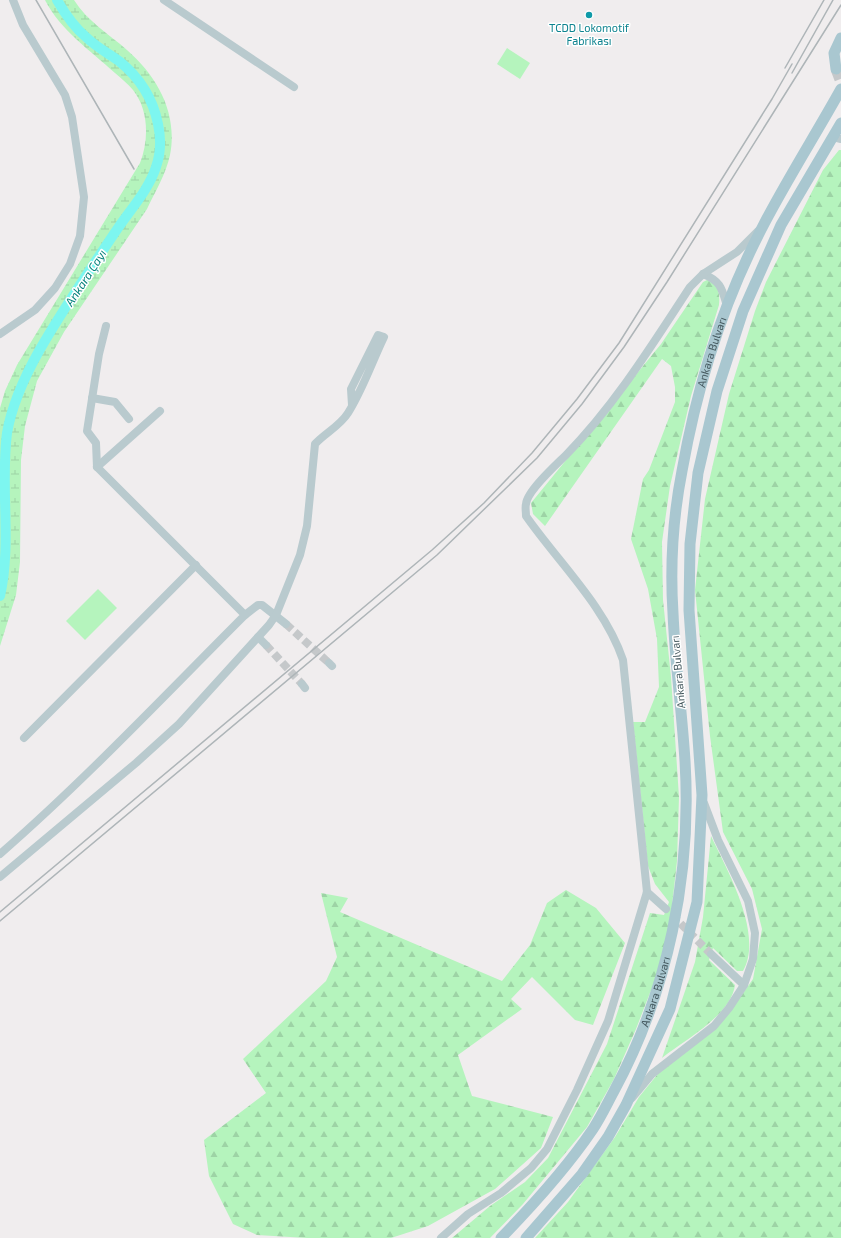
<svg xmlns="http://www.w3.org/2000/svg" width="841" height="1238" viewBox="0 0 841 1238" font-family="'Exo 2',sans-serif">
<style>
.forest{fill:url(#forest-firs)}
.wetland{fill:url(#wetland-marsh)}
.pitch{fill:#b5f4bd}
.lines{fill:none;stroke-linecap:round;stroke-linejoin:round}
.river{stroke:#7df6f0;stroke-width:10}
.minor-tunnel{stroke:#c5c8ca;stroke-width:8;stroke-dasharray:8 4;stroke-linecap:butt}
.major-tunnel{stroke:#c5c8ca;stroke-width:11;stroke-dasharray:11 5.5;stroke-linecap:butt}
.minor{stroke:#b9cace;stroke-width:8}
.major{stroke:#a9c7d0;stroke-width:11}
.rail{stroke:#aeb5b8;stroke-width:1.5}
.culture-dot{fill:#0f9aa8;stroke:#fff;stroke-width:1.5}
.labels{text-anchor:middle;stroke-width:3;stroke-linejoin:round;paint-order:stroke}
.culture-label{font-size:11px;fill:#0d838f;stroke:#fff}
.street-label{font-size:11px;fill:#43575d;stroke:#fff}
.water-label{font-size:12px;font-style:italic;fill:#05827c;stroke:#fff}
</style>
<defs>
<pattern id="forest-firs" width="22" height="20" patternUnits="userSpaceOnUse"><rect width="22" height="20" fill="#b5f4bd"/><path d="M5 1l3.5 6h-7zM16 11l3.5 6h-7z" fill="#9dd3a5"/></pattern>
<pattern id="wetland-marsh" width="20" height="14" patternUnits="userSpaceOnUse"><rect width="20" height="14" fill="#b5f4bd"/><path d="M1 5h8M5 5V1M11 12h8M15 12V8" fill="none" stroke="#9dd3a5"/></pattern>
</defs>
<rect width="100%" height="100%" fill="#f0edee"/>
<g class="forest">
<polygon points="839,150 841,150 841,1238 535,1238 568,1202 615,1137 639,1097 661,1070 731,1010 753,979 762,929 752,889 723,832 710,736 695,590 705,499 729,394 755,311 766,282 823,170"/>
<path d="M 709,279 C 719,285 720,295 719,305 L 691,396 L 670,486 L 662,542 L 663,600 L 671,677 L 679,797 L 677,861 L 670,924 L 655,980 L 636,1029 L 614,1079 L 587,1127 L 523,1204 L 490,1238 L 452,1238 L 490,1206 L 525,1182 L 548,1158 L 607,1044 L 650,913 L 664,915 L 669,902 L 655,884 L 648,866 L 633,722 L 645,722 L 659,687 L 657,639 L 648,589 L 631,539 L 643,479 L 649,470 L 675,402 L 675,387 L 671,366 L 662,359 L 545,526 L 533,514 L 531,503 L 661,344 L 703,282 Z"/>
<path d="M 711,836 C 727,870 764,934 743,971 L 737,971 L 713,948 L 709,960 L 735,985 C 731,1016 684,1040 662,1058 L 695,962 L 703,917 Z"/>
<polygon points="566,890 596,908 625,943 593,1025 575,1020 532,977 511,999 522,1009 458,1055 472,1096 553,1117 541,1148 495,1189 428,1226 391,1238 307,1238 257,1235 233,1224 209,1176 204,1140 266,1093 243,1059 326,981 337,957 321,893 348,898 340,912 502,981 530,945 547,903"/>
</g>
<path class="wetland" d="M 45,0 L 74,0 C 87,21 109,34 127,50 C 158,77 178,114 170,155 C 166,174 155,192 147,209 L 64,332 L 37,381 L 25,426 L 21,460 L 20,562 L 16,595 L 0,646 L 0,408 L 5,391 L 17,365 L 140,163 C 149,140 149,110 133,90 C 128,84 121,78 115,73 C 91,51 60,30 45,0 Z"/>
<g class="pitch">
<polygon points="507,48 530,63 520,79 497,64"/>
<polygon points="98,589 117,608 85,640 66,621"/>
</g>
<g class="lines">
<path class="river" d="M 0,596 C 12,543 0,487 7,433 C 12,404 25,376 39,351 C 63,309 91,268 118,228 C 131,209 149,189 156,167 C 161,153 161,138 158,124 C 153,99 139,77 119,61 C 108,53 96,47 86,37 C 74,27 65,14 57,0"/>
<g class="minor-tunnel">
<polyline points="286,624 329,663"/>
<polyline points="266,645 302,684"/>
<polyline points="672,915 711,954"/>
</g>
<polyline class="major-tunnel" points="836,69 841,82"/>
<g class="minor">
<polyline points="164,0 294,87"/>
<polyline points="833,137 841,139"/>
<path d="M 703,274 C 721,281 722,289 727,306"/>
<polyline points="0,334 35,310 55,288 70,264 80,236 84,197 72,117 65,95 23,25 13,0"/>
<polyline points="92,398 115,402 129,419"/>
<polyline points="97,467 160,411"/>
<polyline points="245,615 258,605 262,605 286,624"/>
<polyline points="258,637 266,645"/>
<polyline points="329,663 332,666"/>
<polyline points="302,684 305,688"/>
<polyline points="24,738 196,565"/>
<path d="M 0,854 C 86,779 165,695 245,615 L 97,467 L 96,443 L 87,431 L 99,354 L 106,326"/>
<path d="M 0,877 L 136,763 L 179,724 L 269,625 L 276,615 L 300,555 L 307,526 L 315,444 C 325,433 340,426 348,413 C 363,389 372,362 384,337 L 378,335 L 351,389 L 352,405"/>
<polyline points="647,892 666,909"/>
<polyline points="711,954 744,985"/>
<polyline points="632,1098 652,1074 714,1026 729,1008 744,985 753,959 755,933 748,901 718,840 704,803"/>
<path d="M 441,1238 L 468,1214 L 501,1193 L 531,1168 L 547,1149 L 577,1090 L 608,1021 L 647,892 L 623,660 C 605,606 558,562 526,516 C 526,512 525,507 526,504 C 527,491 556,465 566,455 C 615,405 652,345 690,287 L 703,274 L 737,252 L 758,231"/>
</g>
<g class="major">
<polyline points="836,69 834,53 841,38"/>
<path id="s1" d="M 501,1238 C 534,1204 566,1169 593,1129 C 601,1117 607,1104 614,1091 C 668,991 692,875 685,761 C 682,712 675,663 673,613 C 670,566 673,517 682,471 C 697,386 724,300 764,224 C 788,178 816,134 841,89"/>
<polyline points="526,1238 582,1174 608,1137 626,1105 670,1009 697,902 702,795 689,610 690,544 698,473 717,391 743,311 781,225 841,123"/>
</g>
<g class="rail">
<polyline points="36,0 134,169"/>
<polyline points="785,68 824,0"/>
<polyline points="792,73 833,0"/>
<polyline points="0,912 432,550 484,503 532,453 577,399 619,343 772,99 792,64"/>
<polyline points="0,921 437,555 537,458 582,404 624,347 667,282 841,5"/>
</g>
</g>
<circle class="culture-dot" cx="589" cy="15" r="4"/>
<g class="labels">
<g class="culture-label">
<text x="589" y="32">TCDD Lokomotif<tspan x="589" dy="13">Fabrikası</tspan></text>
</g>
<g class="street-label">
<text dy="4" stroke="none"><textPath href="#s1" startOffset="942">Ankara Bulvarı</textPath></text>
<text transform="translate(678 672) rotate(-95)" y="4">Ankara Bulvarı</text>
<text dy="4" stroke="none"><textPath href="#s1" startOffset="294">Ankara Bulvarı</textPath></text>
</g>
<g class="water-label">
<text transform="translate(86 278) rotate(-57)" y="4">Ankara Çayı</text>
</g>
</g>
</svg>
